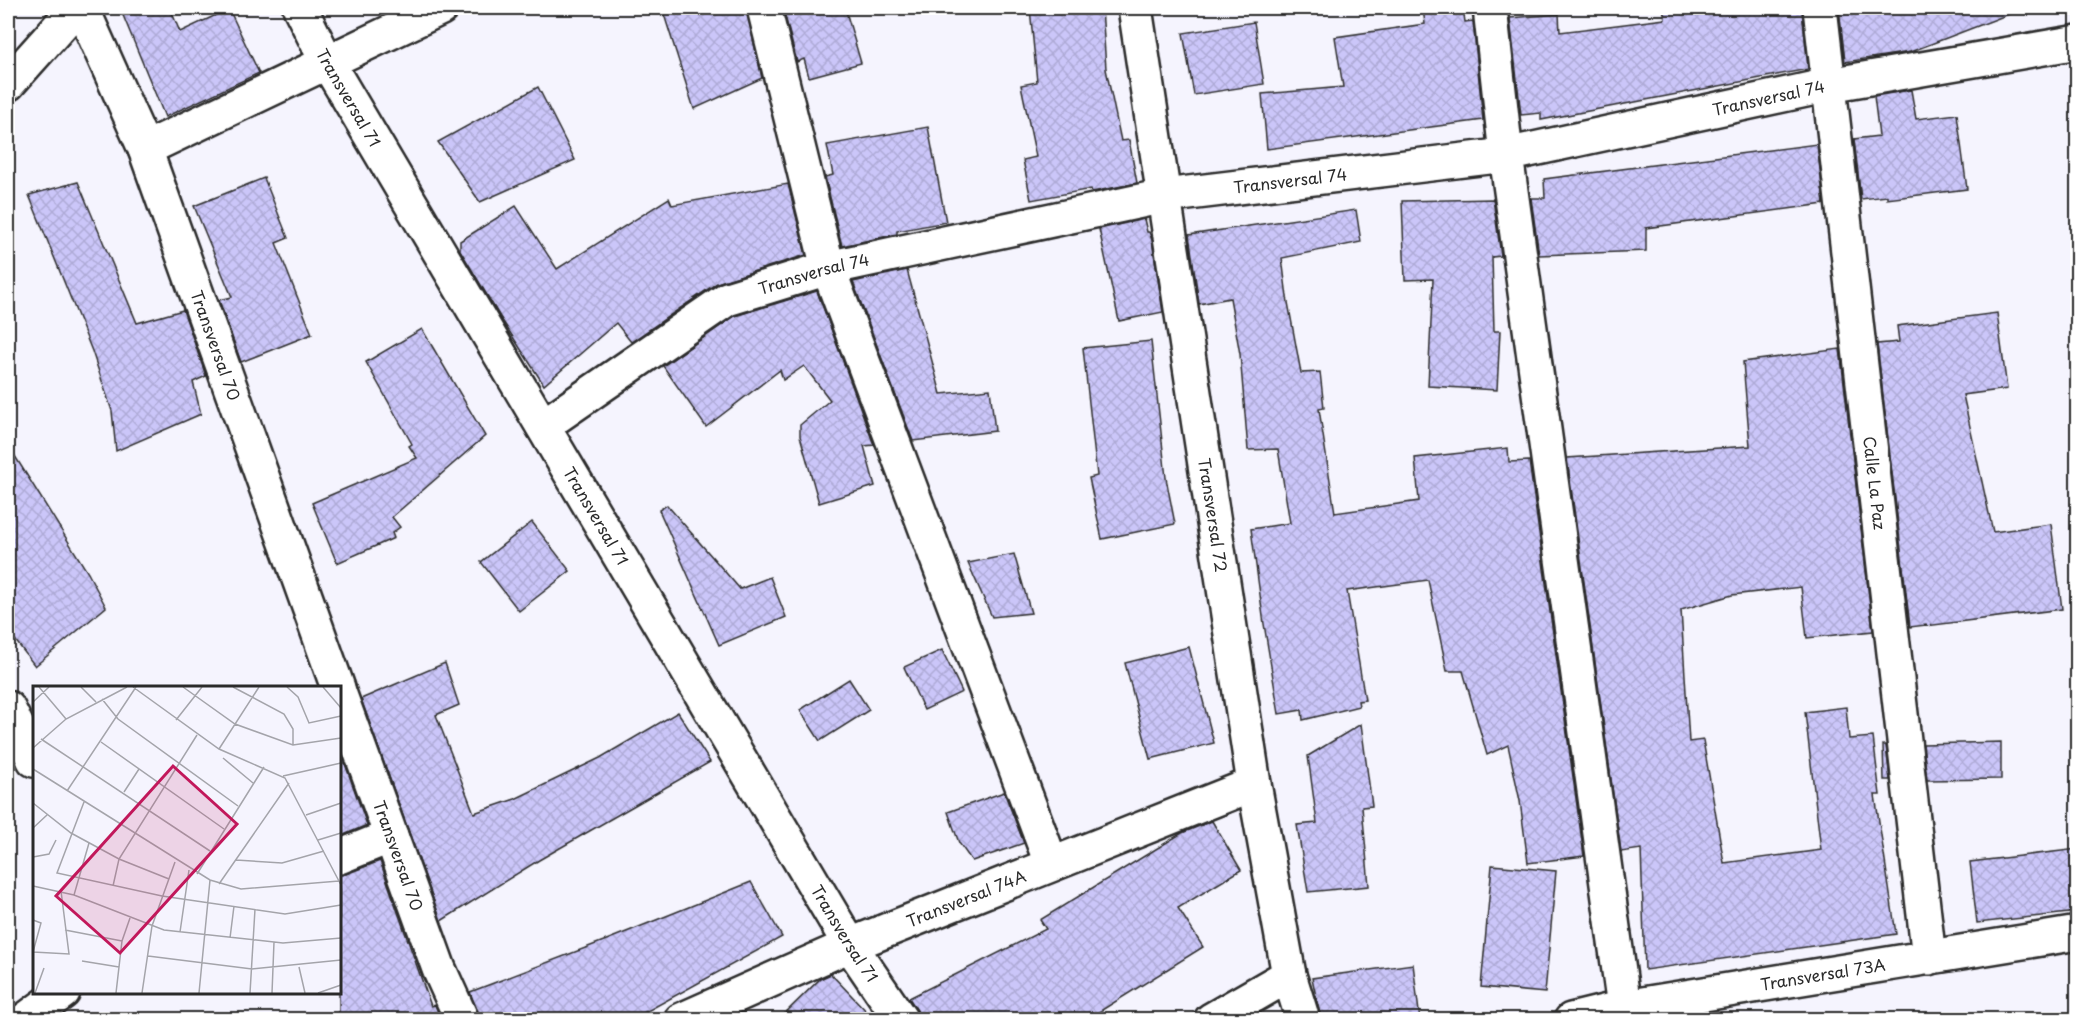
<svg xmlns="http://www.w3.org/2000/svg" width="2085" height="1027" viewBox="0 0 2085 1027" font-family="'Playpen Sans',sans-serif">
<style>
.building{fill:url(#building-cross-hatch);stroke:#2b2b2b;stroke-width:1.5}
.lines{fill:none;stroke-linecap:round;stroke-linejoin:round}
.street-casing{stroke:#2b2b2b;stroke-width:38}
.street{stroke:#fff;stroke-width:33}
.labels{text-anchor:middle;stroke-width:4.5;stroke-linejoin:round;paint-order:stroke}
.street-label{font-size:16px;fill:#2b2b2b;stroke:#fff}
.inset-road{fill:none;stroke:#a4a4aa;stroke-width:1.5}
.view{fill:#c2185b;fill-opacity:0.15;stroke:#c2185b;stroke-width:3}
.inset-edge{fill:none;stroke:#2b2b2b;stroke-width:3}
</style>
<defs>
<pattern id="building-cross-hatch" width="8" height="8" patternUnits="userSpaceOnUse" patternTransform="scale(1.5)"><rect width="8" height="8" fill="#cbc6f9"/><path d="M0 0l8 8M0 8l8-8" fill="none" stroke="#aeaad6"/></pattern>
</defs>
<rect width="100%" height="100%" fill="#f5f4fe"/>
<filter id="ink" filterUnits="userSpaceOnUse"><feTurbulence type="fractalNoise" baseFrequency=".0167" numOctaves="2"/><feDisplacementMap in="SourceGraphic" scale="12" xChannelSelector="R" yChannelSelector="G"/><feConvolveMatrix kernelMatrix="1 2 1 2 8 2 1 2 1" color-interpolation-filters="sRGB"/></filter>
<g filter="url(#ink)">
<g class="building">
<polygon points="120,8 170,8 180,32 229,9 259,73 165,117"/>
<polygon points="662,8 746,8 762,78 694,109"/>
<polygon points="783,8 845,8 861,63 809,77 804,59 797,62"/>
<polygon points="1030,8 1102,8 1106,69 1121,141 1129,140 1137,183 1092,192 1091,189 1031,200 1023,160 1036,157 1021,85 1037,82"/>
<polygon points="1423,8 1463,8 1465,22 1473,21 1483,120 1267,149 1262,94 1343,87 1335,37 1425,24"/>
<polygon points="1663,8 1802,8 1808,69 1541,120 1541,113 1521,115 1510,18 1559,14 1560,32 1665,19"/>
<polygon points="1839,8 2017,8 2017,11 1910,52 1845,62"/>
<polygon points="1254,22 1264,84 1194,95 1183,33"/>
<polygon points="538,87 575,160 480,202 438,142"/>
<polygon points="1911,90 1916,119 1957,114 1967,189 1887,199 1887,196 1861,199 1854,139 1879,136 1874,96"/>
<polygon points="928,127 946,222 897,231 897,234 842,246 825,177 833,175 827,145"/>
<polygon points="1817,144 1824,204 1646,228 1646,251 1539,255 1531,198 1545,198 1544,179"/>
<polygon points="264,178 288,238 276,243 312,334 241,362 219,300 232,297 194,206"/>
<polygon points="78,182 137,323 183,310 206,376 193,382 201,414 116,451 112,411 92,351 29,195"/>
<polygon points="788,184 806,255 717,283 631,342 616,323 544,385 500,317 460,250 460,241 516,206 557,269 669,198 672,205"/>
<polygon points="1493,199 1501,256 1492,257 1494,331 1500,331 1497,390 1428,386 1433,279 1405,280 1402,201"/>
<polygon points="1356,210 1361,242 1282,258 1287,297 1301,373 1320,372 1324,408 1319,409 1335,513 1419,501 1415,458 1508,448 1509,462 1529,461 1584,856 1528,863 1520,801 1508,745 1487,755 1463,671 1447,671 1428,580 1347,591 1365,700 1358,701 1359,706 1303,720 1302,710 1279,714 1264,624 1251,529 1290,523 1278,449 1248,450 1240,354 1230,298 1199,304 1189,235"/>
<polygon points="1144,219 1147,232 1149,232 1152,240 1163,312 1119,321 1099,229"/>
<polygon points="907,270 941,394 990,389 995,431 913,441 853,282"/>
<polygon points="817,291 874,445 864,446 875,486 819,503 800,436 800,425 830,400 804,366 783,380 780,370 706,427 663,366 735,316"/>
<polygon points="1997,313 2007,389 1963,395 1993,532 2051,524 2062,609 1926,626 1926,625 1910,627 1877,344 1899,342 1897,326"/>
<polygon points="422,329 485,436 392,517 400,527 392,533 394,538 337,563 312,503 417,458 409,446 412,444 366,362"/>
<polygon points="1151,341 1166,478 1175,524 1102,539 1089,478 1097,476 1083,348"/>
<polygon points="1840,349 1873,631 1807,638 1801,587 1732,595 1681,610 1689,742 1703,740 1724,863 1821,850 1805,712 1846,707 1849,739 1873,737 1880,795 1875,795 1896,934 1645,970 1641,849 1621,852 1567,458 1750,446 1743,362"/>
<polygon points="8,445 88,573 106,607 35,666 8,631"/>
<polygon points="667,505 740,589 770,577 786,617 719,645 659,510"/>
<polygon points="532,522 570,571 519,611 481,562"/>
<polygon points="1014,554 1031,613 992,617 968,563"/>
<polygon points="1189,647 1214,743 1150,759 1125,663"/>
<polygon points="942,650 962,692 924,710 904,667"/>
<polygon points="445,663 459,705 436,715 474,813 515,799 600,758 678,712 710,762 539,860 441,921 361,699"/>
<polygon points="849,679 869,710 820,741 800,710"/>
<polygon points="1361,724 1372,806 1362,807 1369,886 1308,892 1297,825 1317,823 1308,756"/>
<polygon points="2001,742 2001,779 1927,780 1923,744"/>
<polygon points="1883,745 1886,745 1890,780 1884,780"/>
<polygon points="339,747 367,825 339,837"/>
<polygon points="1004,792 1024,843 972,861 959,843 948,812"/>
<polygon points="1212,821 1241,870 1178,908 1203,947 1086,1020 920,1020 917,1010 909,998 1046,929 1040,920 1182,833"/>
<polygon points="2078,849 2078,912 1977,923 1970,862"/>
<polygon points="380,861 431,1006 435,1005 441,1020 339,1020 339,875 346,874"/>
<polygon points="1492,865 1556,871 1545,993 1481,987"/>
<polygon points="751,882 782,937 631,1020 480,1020 470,992 609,939"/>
<polygon points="1413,964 1420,1020 1321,1020 1312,978"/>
<polygon points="831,974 872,1017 875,1015 878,1020 778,1020 820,979"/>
</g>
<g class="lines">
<g class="street-casing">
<g id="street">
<path id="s1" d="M 82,8 L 145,149 L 338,688"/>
<path id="s2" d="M 300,8 L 327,62 L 850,945 L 901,1020"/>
<polyline points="764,8 828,268 1051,863"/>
<path id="s3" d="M 1135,8 L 1254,784 L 1289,975 L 1303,1020"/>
<polyline points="1490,8 1506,155 1624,1007"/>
<path id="s4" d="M 1820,8 L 1929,958"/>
<polyline points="8,84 76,8"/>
<polyline points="145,149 441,8"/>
<path id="s5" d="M 543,426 L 727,299 L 828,268 L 1164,196 L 1506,155 L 1829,85 L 2078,42"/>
<path id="s6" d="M 339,692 L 439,969 L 462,1020"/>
<polyline points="8,708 34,760"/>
<polyline points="339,857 391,836"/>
<polyline points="25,1020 63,992"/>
<path id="s7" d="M 681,1020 L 850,945 L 1254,784"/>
<polyline points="1211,1020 1289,975"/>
<path id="s8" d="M 1571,1020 L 1624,1007 L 2078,933"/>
</g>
</g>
<use href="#street" class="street"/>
</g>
</g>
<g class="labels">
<g class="street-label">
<text dy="6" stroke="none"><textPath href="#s2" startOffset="102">Transversal 71</textPath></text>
<text dy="6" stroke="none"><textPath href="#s5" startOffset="1286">Transversal 74</textPath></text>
<text dy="6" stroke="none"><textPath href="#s5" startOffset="800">Transversal 74</textPath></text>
<text dy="6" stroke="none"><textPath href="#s5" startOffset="314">Transversal 74</textPath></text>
<text dy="6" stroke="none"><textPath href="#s1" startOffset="363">Transversal 70</textPath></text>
<text dy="6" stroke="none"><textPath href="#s4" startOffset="478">Calle La Paz</textPath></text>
<text dy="6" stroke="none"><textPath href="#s3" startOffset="513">Transversal 72</textPath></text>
<text dy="6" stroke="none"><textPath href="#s2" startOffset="588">Transversal 71</textPath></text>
<text dy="6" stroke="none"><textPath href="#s6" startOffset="174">Transversal 70</textPath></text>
<text dy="6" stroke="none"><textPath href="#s7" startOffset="310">Transversal 74A</textPath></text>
<text dy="6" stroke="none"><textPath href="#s2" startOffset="1074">Transversal 71</textPath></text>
<text dy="6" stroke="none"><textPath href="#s8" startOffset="256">Transversal 73A</textPath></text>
</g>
</g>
<g transform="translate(33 686)">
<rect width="308" height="308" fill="#f5f4fe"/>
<path class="inset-road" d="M 6,1 L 33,33M 48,1 L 63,16M 100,1 L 186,63 L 252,92 L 308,199M 150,1 L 202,38 L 260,59 L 308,52M 200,1 L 251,28 L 260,43 L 260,59M 254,1 L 265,11 L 276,37 L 308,30M 290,1 L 308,22M 69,13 L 85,33 L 205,120M 0,16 L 16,1M 143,34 L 169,1M 8,53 L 177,165M 68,56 L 191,143M 0,62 L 33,33 L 94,1M 186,63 L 226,1M 190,72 L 220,97M 0,83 L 177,194 L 208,203 L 306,195M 250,90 L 308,77M 34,105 L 103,1M 91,106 L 106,83M 51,116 L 24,187 L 129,210 L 252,228 L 308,219M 0,117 L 38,147 L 86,173 L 136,193M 273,129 L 308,117M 0,142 L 14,129M 285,154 L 308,147M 0,171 L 16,168 L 23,154M 203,174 L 249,177 L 291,165M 164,188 L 231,81M 186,198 L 256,97M 0,200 L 41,209 L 131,244 L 250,257 L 308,252M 80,200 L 86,173 L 164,49M 41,209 L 56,157M 0,234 L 8,237 L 0,266M 32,244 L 89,255M 147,246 L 156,184M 197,252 L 201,220M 0,266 L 36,268 L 28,205M 115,270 L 219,283 L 308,274M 49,275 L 86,281M 266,281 L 272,307M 2,307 L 11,282M 83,307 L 89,255 L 97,232M 109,307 L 119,240 L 142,176M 166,307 L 177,194M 217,307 L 222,223M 239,307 L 241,256M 285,307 L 308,299"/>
<path class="view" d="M 140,80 L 204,138 L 87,267 L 23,210 Z"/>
<rect width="308" height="308" class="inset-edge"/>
</g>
<rect width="2085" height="1027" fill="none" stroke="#fff" stroke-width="30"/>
<rect x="15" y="15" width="2055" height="997" fill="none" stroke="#2b2b2b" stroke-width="2" filter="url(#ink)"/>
</svg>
